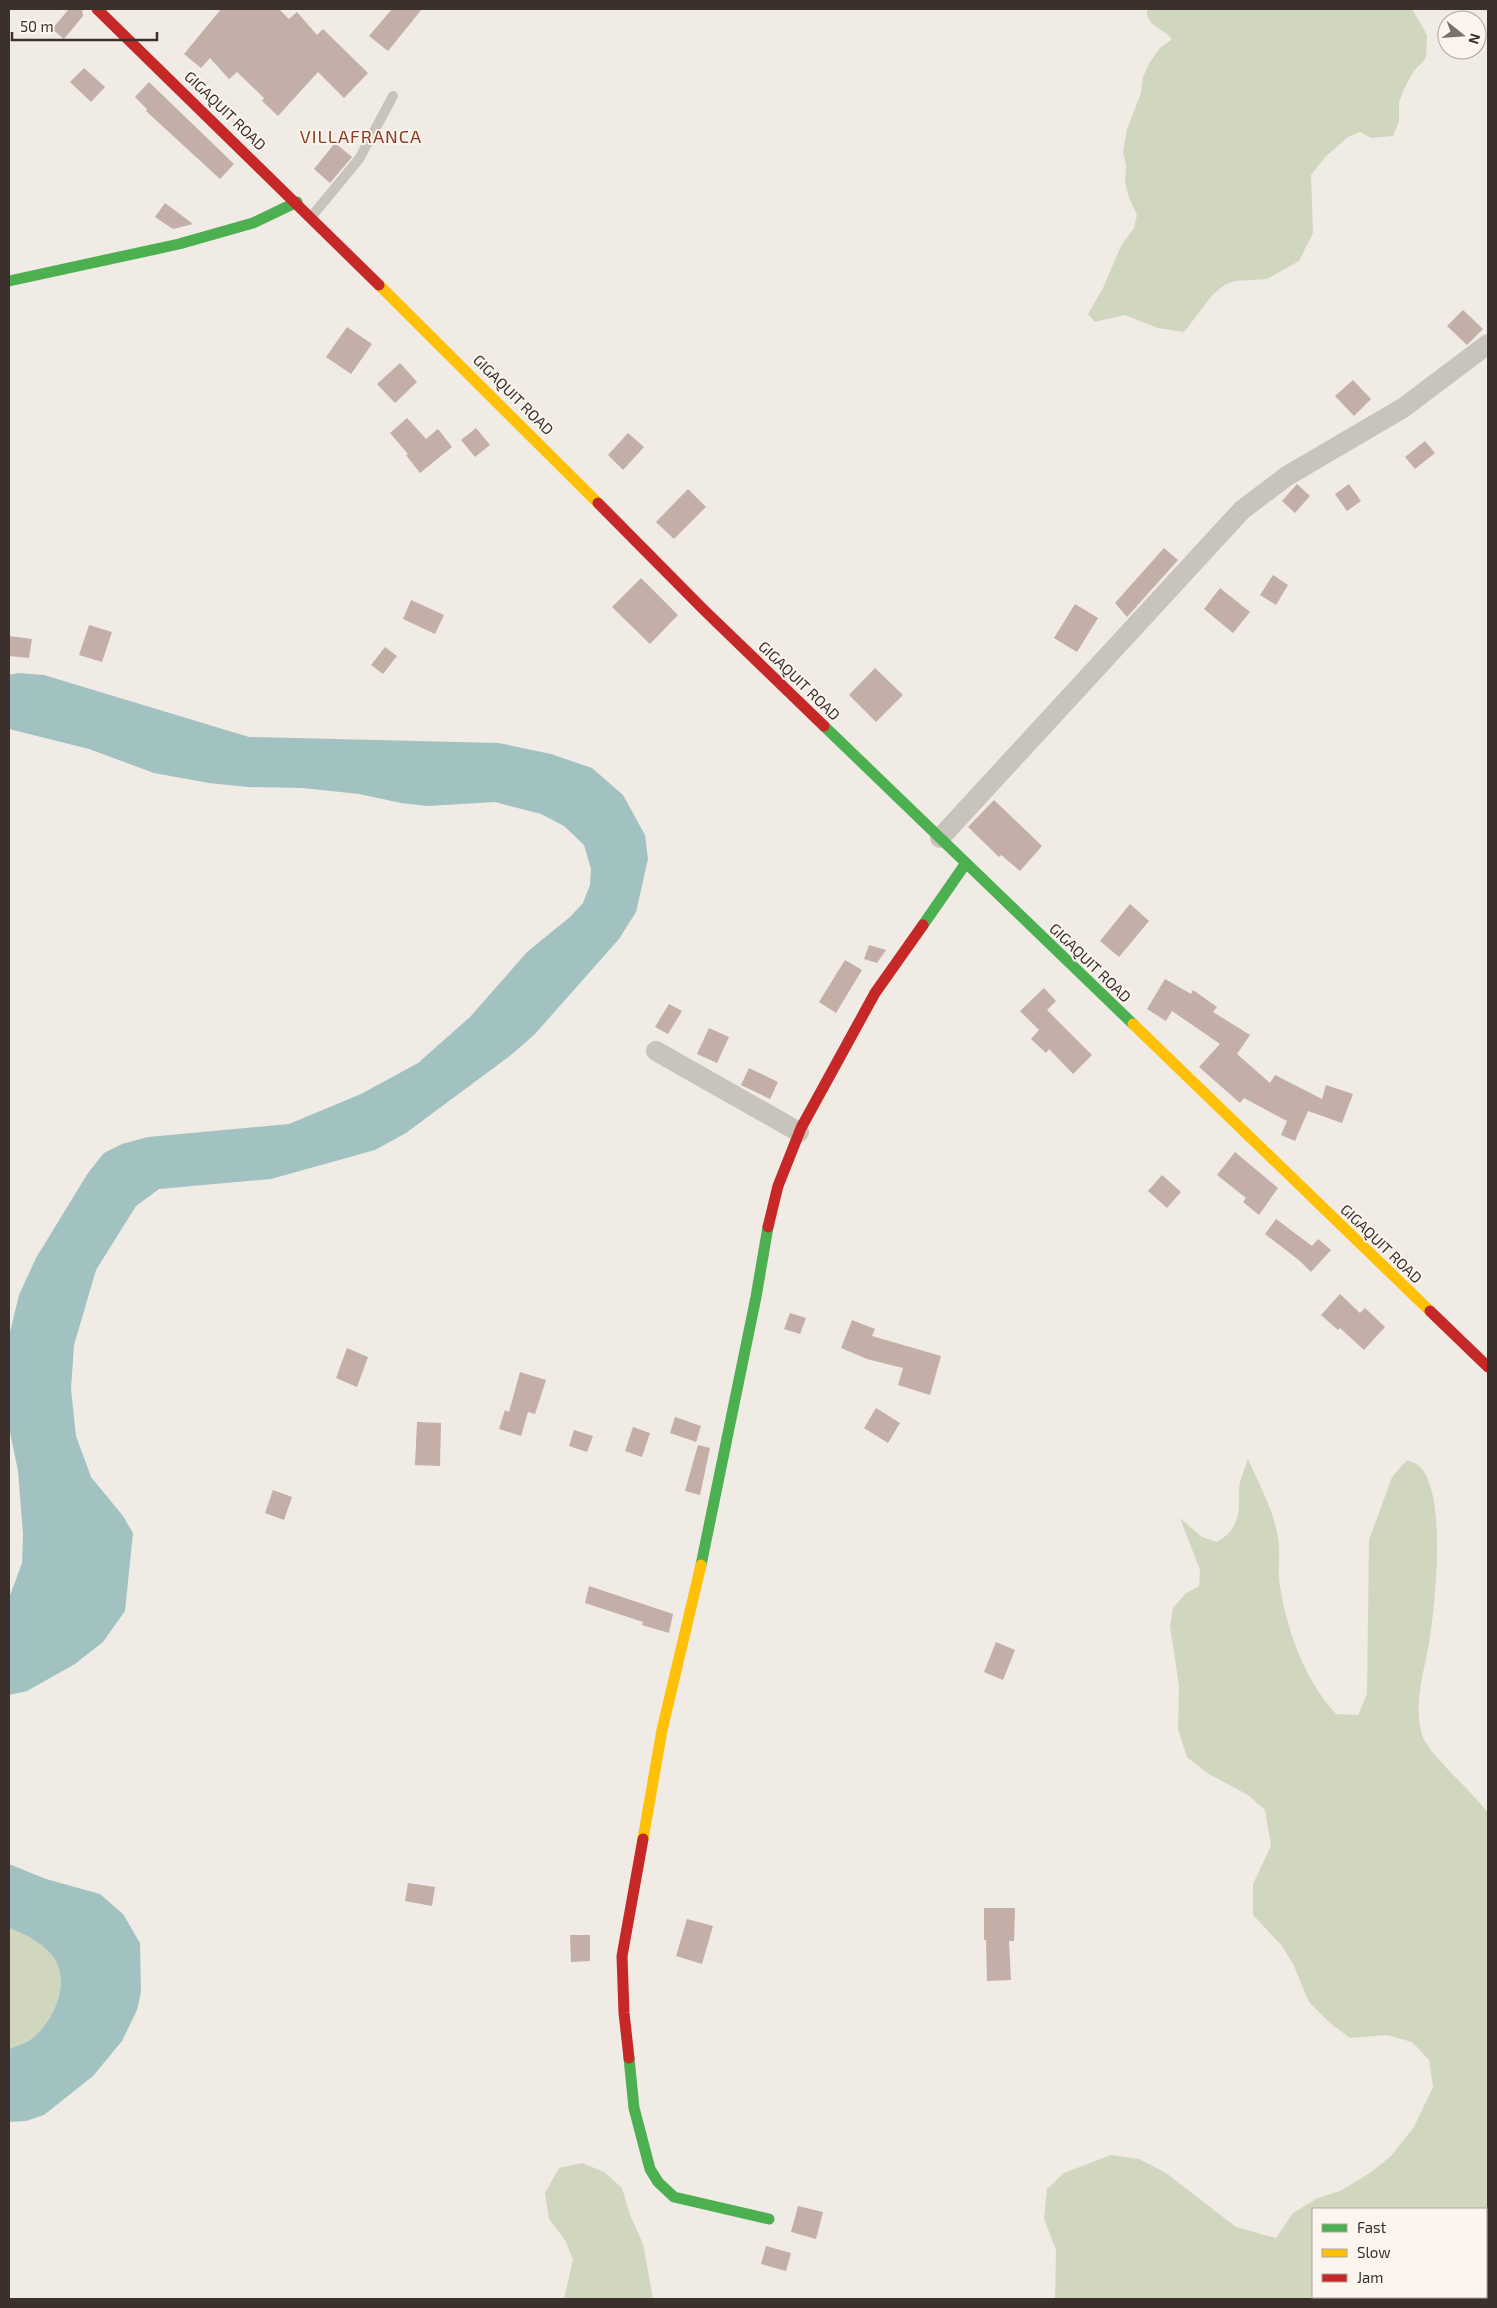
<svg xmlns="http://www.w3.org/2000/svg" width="1497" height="2308" viewBox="0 0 1497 2308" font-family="'Exo 2',sans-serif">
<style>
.green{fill:#d1d6bf;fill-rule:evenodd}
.water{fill:#a1c2c1}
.building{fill:#c3afa7}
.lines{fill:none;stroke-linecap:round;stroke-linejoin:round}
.lane{stroke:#c9c3be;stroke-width:10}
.street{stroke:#c9c3be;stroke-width:20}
.fast{stroke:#4caf50;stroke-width:11}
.slow{stroke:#ffc107;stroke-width:11}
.jam{stroke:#c62828;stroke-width:11}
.labels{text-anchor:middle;stroke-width:4;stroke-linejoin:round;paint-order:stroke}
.street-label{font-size:15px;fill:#3b302b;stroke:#fbf5ee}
.quarter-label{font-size:18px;letter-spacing:1px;fill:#8c3b22;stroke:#fbf5ee}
</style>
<rect width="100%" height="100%" fill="#f0ebe5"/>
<g class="green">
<path d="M 1147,9 L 1412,9 L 1427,35 L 1426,58 L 1413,72 L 1404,89 L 1399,102 L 1399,121 L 1393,136 L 1371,138 L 1360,132 L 1348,137 L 1325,157 L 1311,175 L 1313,233 L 1299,261 L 1267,279 L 1235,281 L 1226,284 L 1214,293 L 1184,332 L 1158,328 L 1125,315 L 1095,322 L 1088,314 L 1103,288 L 1121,246 L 1134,228 L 1137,215 L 1129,198 L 1125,182 L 1126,165 L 1123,152 L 1127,129 L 1141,93 L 1143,77 L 1150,62 L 1160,48 L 1172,39 C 1163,28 1145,26 1147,9 Z"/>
<path d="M 1248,1459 C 1259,1484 1273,1509 1278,1537 C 1281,1553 1277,1570 1280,1586 C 1287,1631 1305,1681 1336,1714 L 1358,1715 L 1367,1694 L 1369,1540 L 1392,1477 L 1407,1460 C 1411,1462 1418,1464 1420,1467 C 1446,1493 1436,1594 1431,1630 C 1427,1665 1412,1700 1422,1735 C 1429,1755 1473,1792 1488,1813 L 1488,2299 L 1055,2299 L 1056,2250 L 1044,2219 L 1047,2189 L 1064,2173 L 1111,2155 L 1139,2159 L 1166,2173 L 1236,2227 L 1276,2238 L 1293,2213 L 1318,2198 L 1340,2191 L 1370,2173 L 1391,2156 L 1414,2127 L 1433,2087 L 1429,2060 L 1412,2042 L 1387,2035 L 1350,2038 L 1330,2023 L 1309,2002 L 1293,1964 L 1282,1946 L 1253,1915 L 1253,1884 L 1271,1846 L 1265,1810 L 1248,1795 L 1207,1773 L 1187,1757 L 1178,1729 L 1179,1686 L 1170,1626 L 1173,1608 L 1185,1594 L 1199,1586 L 1200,1570 L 1180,1518 L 1202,1537 L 1217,1542 C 1240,1528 1239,1514 1239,1489 C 1240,1479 1245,1468 1248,1459 ZM 1313,2209 L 1486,2209 L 1486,2297 L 1313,2297 Z"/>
<path d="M 9,1928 C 23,1933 42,1943 51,1954 C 73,1980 54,2023 30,2040 C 24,2044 15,2046 9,2049 Z"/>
<polygon points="582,2163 604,2172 622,2188 630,2215 643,2244 653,2299 564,2299 573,2260 565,2240 549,2219 545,2193 559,2168"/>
</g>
<g class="water">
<polygon points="18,673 44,675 249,737 499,743 551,754 592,768 623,795 645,835 648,859 636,912 619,939 535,1034 511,1055 406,1133 375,1150 271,1179 159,1189 136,1206 96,1270 74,1345 71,1389 76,1436 91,1477 123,1516 133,1533 125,1611 103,1642 75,1664 27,1691 9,1695 9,1598 22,1563 23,1535 18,1471 9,1427 9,1336 19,1295 36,1258 88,1173 104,1153 122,1144 148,1137 289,1124 361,1094 418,1063 470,1017 527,952 570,917 583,903 590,885 591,869 584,845 564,826 541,814 495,802 428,806 401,803 359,794 303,788 248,787 209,783 154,773 89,749 9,729 9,675"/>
<path d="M 9,1864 L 46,1879 L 100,1894 L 123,1914 L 140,1943 L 141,1992 L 137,2010 L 122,2041 L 93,2076 L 44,2115 L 26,2121 L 9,2122 L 9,2049 C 15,2046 24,2044 30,2040 C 54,2023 73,1980 51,1954 C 42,1943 23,1933 9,1928 Z"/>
</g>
<g class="building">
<polygon points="69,9 82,9 83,16 64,39 52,29"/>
<polygon points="221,9 279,9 289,19 297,12 317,35 323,29 368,73 344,98 318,72 278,116 262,101 264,98 237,72 229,79 210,58 201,68 184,54"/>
<polygon points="392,9 422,9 388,51 369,36"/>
<polygon points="84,68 105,87 91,102 70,82"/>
<polygon points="149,82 234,164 220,179 146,111 147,109 135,97"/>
<polygon points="335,143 352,157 330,183 314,169"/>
<polygon points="165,203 193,224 173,229 155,217"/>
<polygon points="1463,310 1483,329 1467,345 1447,326"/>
<polygon points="347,327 372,344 351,374 326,357"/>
<polygon points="400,363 417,382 395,403 377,384"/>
<polygon points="1353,380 1371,399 1354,416 1335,396"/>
<polygon points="407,418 426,439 438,429 452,447 420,473 406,455 408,454 390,433"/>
<polygon points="476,428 490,445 475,457 461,440"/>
<polygon points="628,433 644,447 623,470 608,455"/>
<polygon points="1425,441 1435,453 1415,469 1405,457"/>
<polygon points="1297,484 1310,496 1295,513 1282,501"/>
<polygon points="1349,484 1361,501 1347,511 1335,494"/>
<polygon points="688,489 706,507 674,539 656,522"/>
<polygon points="1164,548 1178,560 1127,617 1115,603"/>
<polygon points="1273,575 1288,585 1276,605 1260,595"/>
<polygon points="641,578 678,615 650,644 612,607"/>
<polygon points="1220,588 1250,612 1233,633 1204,609"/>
<polygon points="411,600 444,615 435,634 403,619"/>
<polygon points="1075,604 1098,618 1077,652 1054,638"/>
<polygon points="89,625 112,632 102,662 79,655"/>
<polygon points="9,636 32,639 29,658 9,656"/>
<polygon points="385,647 397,656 383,674 371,665"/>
<polygon points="875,668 903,695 876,722 849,695"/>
<polygon points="994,800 1042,846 1020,871 1001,855 999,857 968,827"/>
<polygon points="1130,904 1149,921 1119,957 1100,941"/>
<polygon points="869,945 886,950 877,963 864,959"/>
<polygon points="845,960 862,970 836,1013 819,1002"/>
<polygon points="1165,979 1191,994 1193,990 1217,1007 1213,1012 1250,1035 1237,1054 1270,1083 1275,1075 1322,1099 1326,1085 1353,1094 1342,1123 1308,1111 1295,1141 1281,1135 1287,1121 1244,1098 1240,1103 1199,1067 1220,1044 1172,1011 1166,1021 1147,1009"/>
<polygon points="1044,988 1056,1001 1047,1010 1092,1055 1073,1074 1049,1049 1046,1053 1031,1039 1039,1030 1020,1011"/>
<polygon points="669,1004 682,1011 668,1034 655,1027"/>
<polygon points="709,1028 729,1037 717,1063 697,1054"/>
<polygon points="749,1068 778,1082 770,1099 741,1085"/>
<polygon points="1235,1152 1278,1188 1259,1215 1243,1202 1246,1198 1217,1175"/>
<polygon points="1162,1175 1181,1192 1167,1208 1148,1191"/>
<polygon points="1276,1219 1312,1246 1318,1239 1331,1250 1311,1272 1300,1261 1265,1234"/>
<polygon points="1340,1294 1360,1313 1365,1308 1385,1327 1364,1350 1340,1328 1338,1330 1321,1315"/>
<polygon points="790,1313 806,1318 800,1334 784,1329"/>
<polygon points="852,1320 875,1329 872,1336 941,1356 930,1395 898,1385 903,1368 867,1359 841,1348"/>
<polygon points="347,1348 368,1357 357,1387 336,1378"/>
<polygon points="520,1372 546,1380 535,1414 528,1412 521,1436 499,1429 505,1410 509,1412"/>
<polygon points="876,1408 900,1423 888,1443 864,1428"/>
<polygon points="675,1417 701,1426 696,1442 670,1433"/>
<polygon points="417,1422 441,1423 440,1466 415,1465"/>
<polygon points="633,1427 650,1433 642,1457 625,1451"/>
<polygon points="574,1430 593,1436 587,1452 569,1446"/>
<polygon points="698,1445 710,1448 700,1495 685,1491"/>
<polygon points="273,1490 292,1497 284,1520 265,1513"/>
<polygon points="589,1586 673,1614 669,1633 642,1625 643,1622 585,1603"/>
<polygon points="996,1642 1015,1650 1003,1680 984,1672"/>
<polygon points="408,1883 435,1887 432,1906 405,1901"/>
<polygon points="984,1908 1015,1908 1014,1941 1009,1941 1011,1980 987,1981 986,1940 984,1940"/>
<polygon points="687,1919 713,1926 702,1964 676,1956"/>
<polygon points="570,1935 590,1935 590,1961 571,1962"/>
<polygon points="798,2206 823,2212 816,2239 791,2232"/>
<polygon points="766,2246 791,2253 786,2271 761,2264"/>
</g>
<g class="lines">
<polyline class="lane" points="312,216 359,159 393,96"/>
<g class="street">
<polyline points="940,838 1242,510 1287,476 1403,408 1488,344"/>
<polyline points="656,1051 799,1132"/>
</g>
<g class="fast">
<polyline points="9,281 179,244 253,223 297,202"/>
<polyline points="824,726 1133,1024"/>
<polyline points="923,925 966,863"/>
<polyline points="701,1565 756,1297 768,1227"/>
<polyline points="629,2058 634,2108 650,2169 658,2182 674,2197 769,2219"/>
</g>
<g class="slow">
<polyline points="379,285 598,503"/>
<polyline points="1133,1024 1430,1311"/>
<polyline points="643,1839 662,1730 701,1565"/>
</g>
<g class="jam">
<polyline points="97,9 379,285"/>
<polyline points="598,503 704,610 824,726"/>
<polyline points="768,1227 778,1186 801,1128 875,993 923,925"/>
<polyline points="1430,1311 1488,1367"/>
<polyline points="629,2058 624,2013 622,1956 643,1839"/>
</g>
</g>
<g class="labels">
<g class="street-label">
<text transform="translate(225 111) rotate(44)" y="5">GIGAQUIT ROAD</text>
<text transform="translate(513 395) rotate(45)" y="5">GIGAQUIT ROAD</text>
<text transform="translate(799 681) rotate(44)" y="5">GIGAQUIT ROAD</text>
<text transform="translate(1090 963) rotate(44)" y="5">GIGAQUIT ROAD</text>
<text transform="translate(1381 1244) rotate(44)" y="5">GIGAQUIT ROAD</text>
</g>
<g class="quarter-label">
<text x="361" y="143">VILLAFRANCA</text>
</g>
</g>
<rect width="1497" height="2308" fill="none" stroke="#3b302b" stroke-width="20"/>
<rect x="1312" y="2208" width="175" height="90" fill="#fbf5ee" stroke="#aea6a0"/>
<rect x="1322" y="2224" width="25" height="8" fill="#4caf50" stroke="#aea6a0"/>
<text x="1357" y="2233" font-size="15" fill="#3b302b">Fast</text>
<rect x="1322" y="2249" width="25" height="8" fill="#ffc107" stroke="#aea6a0"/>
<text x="1357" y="2258" font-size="15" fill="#3b302b">Slow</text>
<rect x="1322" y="2274" width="25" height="8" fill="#c62828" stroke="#aea6a0"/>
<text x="1357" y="2283" font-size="15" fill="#3b302b">Jam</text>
<g transform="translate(1462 35) rotate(107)"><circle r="24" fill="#fbf5ee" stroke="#aea6a0"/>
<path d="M0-4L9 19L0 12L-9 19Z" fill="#7a716c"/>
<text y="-8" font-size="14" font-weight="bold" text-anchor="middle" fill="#3b302b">N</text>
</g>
<path d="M12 32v8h145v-8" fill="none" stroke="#3b302b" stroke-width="2.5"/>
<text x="20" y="32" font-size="15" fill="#3b302b" stroke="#fbf5ee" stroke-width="4" paint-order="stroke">50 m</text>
</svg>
